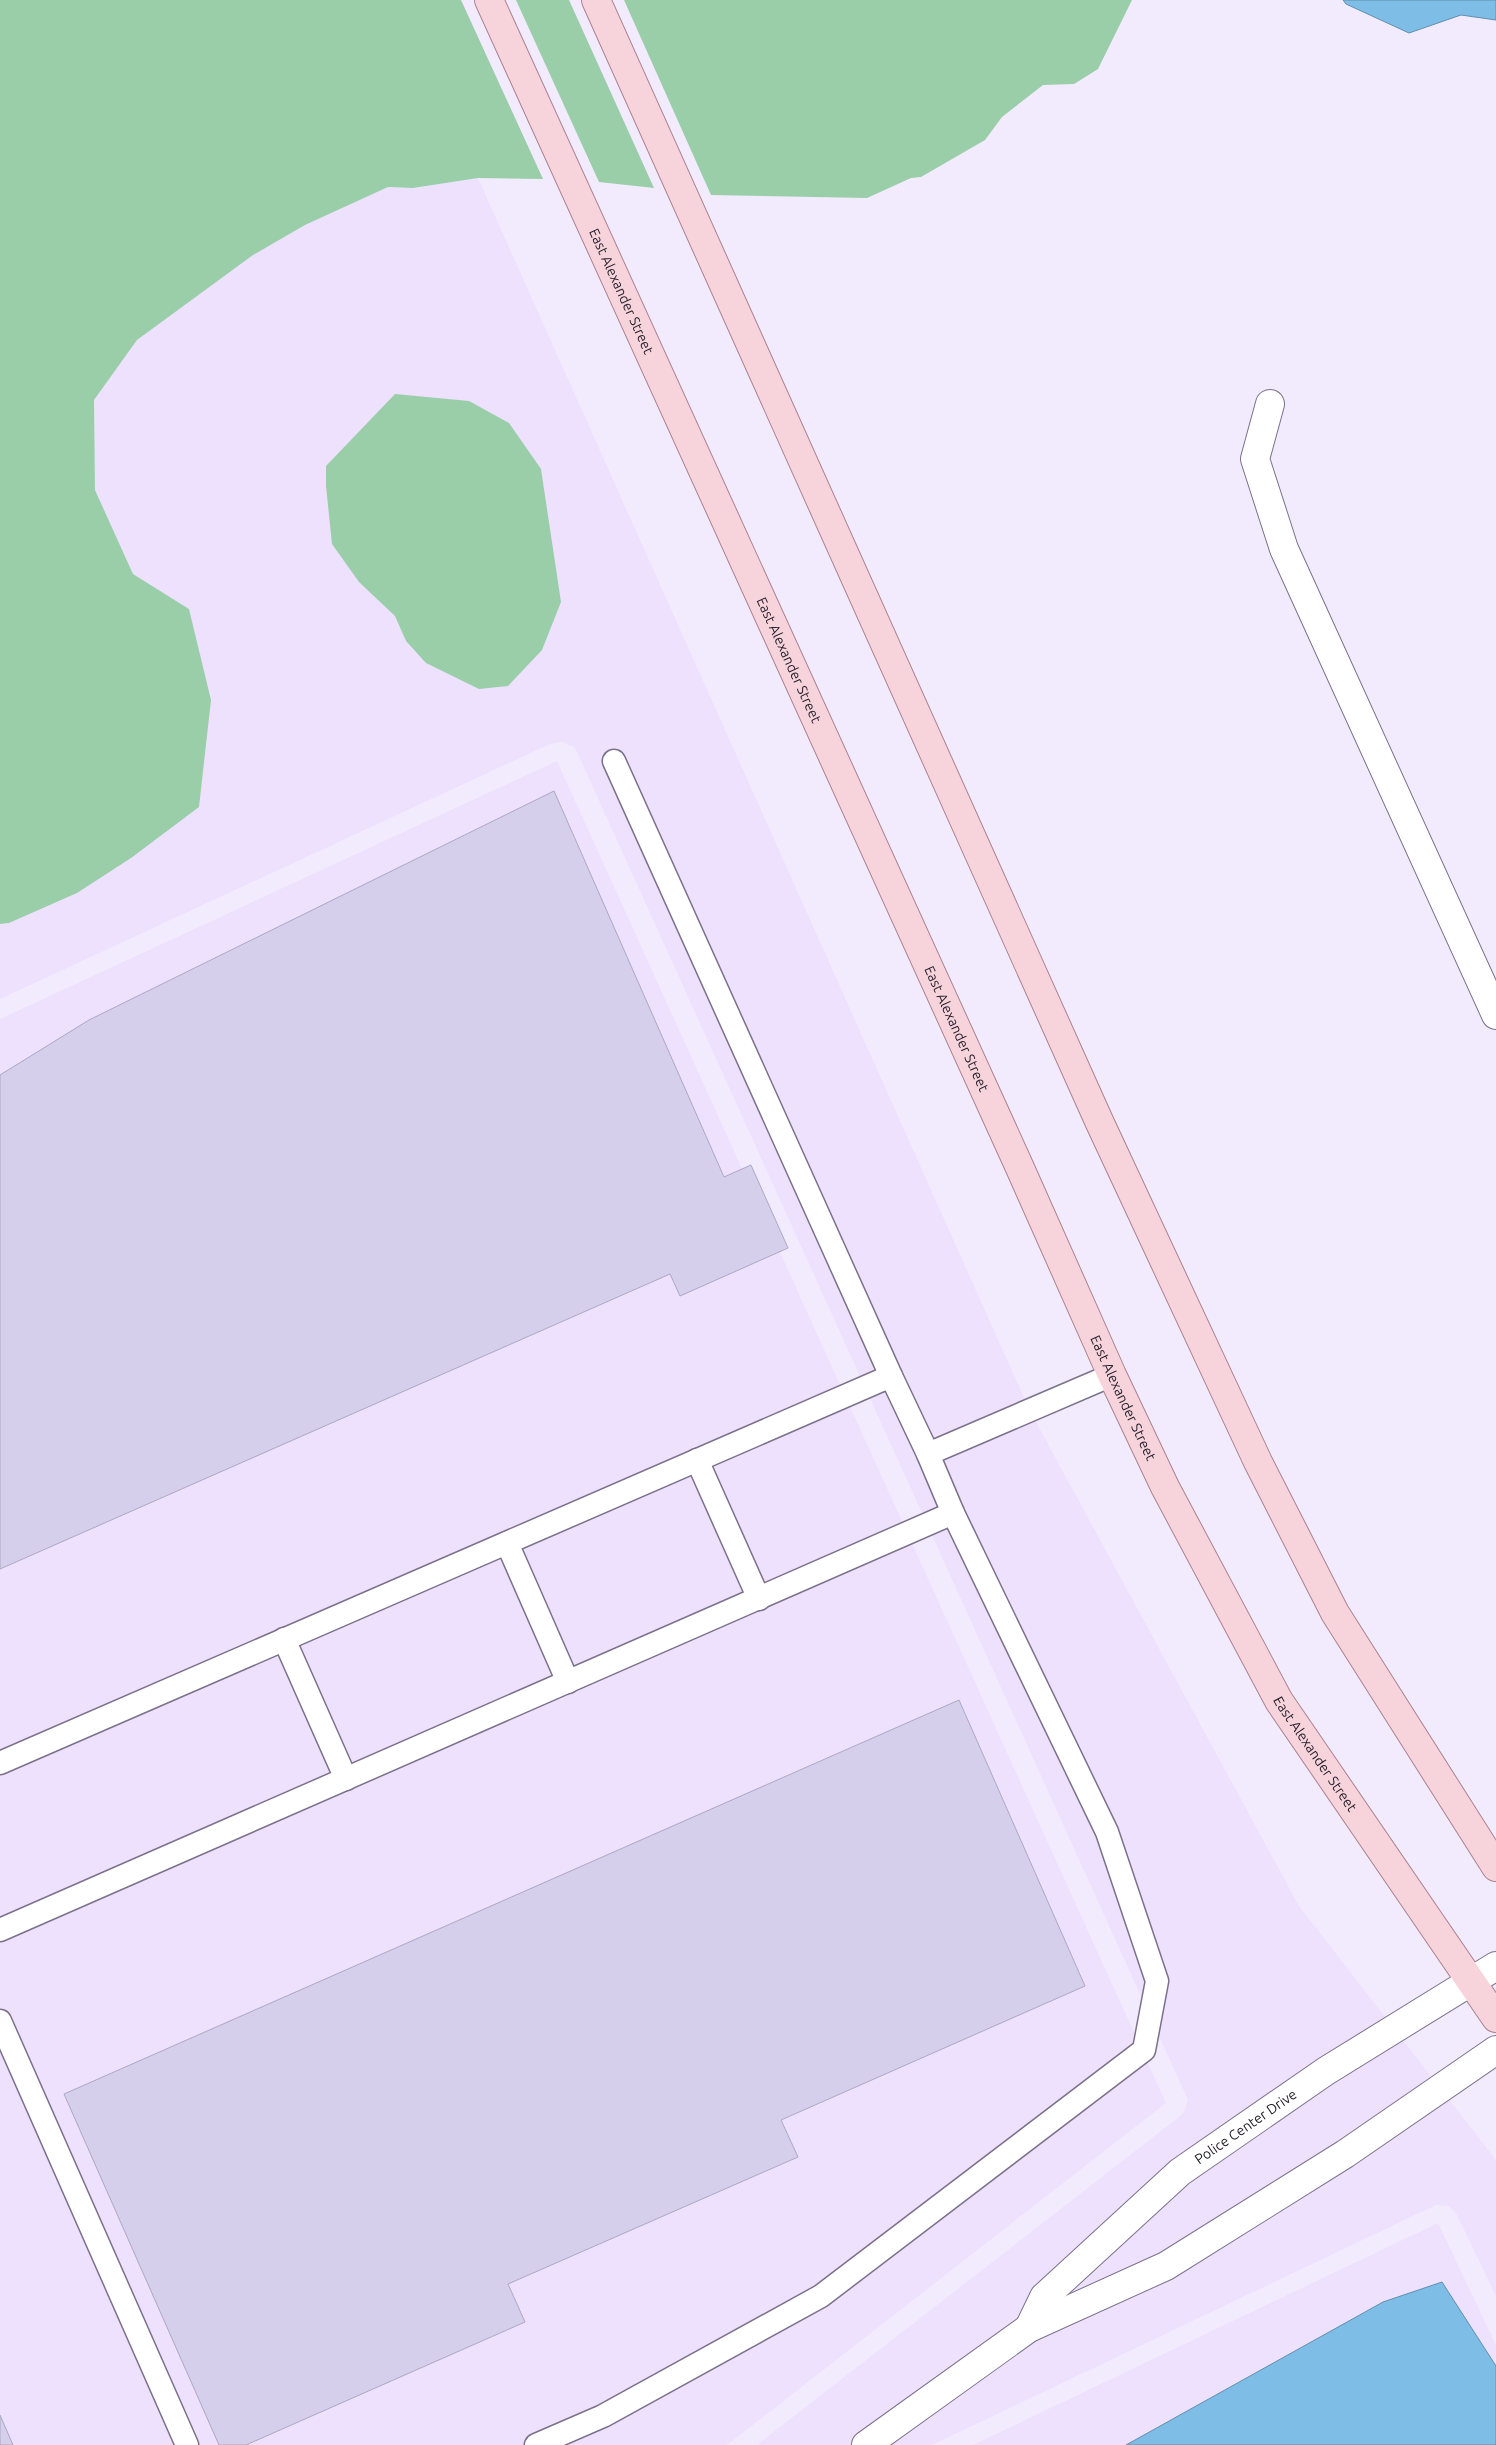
<svg xmlns="http://www.w3.org/2000/svg" width="1496" height="2445" viewBox="0 0 1496 2445" font-family="Ubuntu,sans-serif">
<style>
.built{fill:#ede1fe;fill-rule:evenodd}
.green{fill:#99cea9}
.water{fill:#7ebde6;stroke:#638eae}
.building{fill:#d5cfec;stroke:#aca7c2}
.lines{fill:none;stroke-linecap:round;stroke-linejoin:round}
.service-casing{stroke:#7c718a;stroke-width:25}
.minor-casing{stroke:#7c718a;stroke-width:30}
.primary-casing{stroke:#aa828f;stroke-width:30}
.service{stroke:#fff;stroke-width:22}
.minor{stroke:#fff;stroke-width:28}
.primary{stroke:#f7d4dc;stroke-width:28}
.labels{text-anchor:middle;stroke-width:4;stroke-linejoin:round;paint-order:stroke}
.street-label{font-size:14px;fill:#25202b;stroke:#fcfcfc}
</style>
<rect width="100%" height="100%" fill="#f2ebfd"/>
<g class="built">
<path d="M 478,178 L 1030,1411 L 1299,1906 L 1496,2160 L 1496,2296 L 1457,2215 L 1449,2206 L 1436,2205 L 932,2445 L 757,2445 L 1179,2117 L 1184,2112 L 1188,2100 L 577,752 L 574,747 L 562,742 L 550,744 L 0,999 L 0,924 L 9,923 L 77,893 L 211,700 L 189,609 L 133,574 L 95,490 L 94,400 L 137,340 L 252,255 L 305,225 L 388,187 L 413,188 ZM 541,469 L 560,602 L 542,650 L 406,641 L 395,616 Z"/>
<polygon points="557,761 1166,2103 727,2445 0,2445 0,1019"/>
<polygon points="1438,2223 1496,2345 1496,2445 973,2445"/>
</g>
<g class="green">
<polygon points="0,0 461,0 543,179 478,178 413,188 388,187 305,225 253,255 137,340 94,400 95,490 133,574 189,609 211,700 199,807 131,858 77,893 9,923 0,924"/>
<polygon points="516,0 569,0 654,188 599,182"/>
<polygon points="624,0 1132,0 1098,69 1074,84 1043,85 1002,117 985,140 921,177 911,178 867,198 711,195"/>
<polygon points="395,394 469,401 509,423 541,469 561,602 542,650 508,686 479,689 426,663 406,641 395,616 359,582 332,544 326,486 326,466"/>
</g>
<g class="water">
<polygon points="1343,0 1496,0 1496,20 1461,15 1409,33 1346,4"/>
<polygon points="1442,2282 1496,2366 1496,2445 1126,2445 1383,2302"/>
</g>
<g class="building">
<polygon points="554,791 724,1177 751,1165 788,1248 680,1296 670,1274 0,1569 0,1075 89,1020"/>
<polygon points="959,1700 1085,1986 781,2120 798,2157 508,2284 525,2322 246,2445 219,2445 64,2094"/>
<polygon points="0,2415 13,2445 0,2445"/>
</g>
<g class="lines">
<g class="service-casing">
<g id="service">
<polyline points="614,761 891,1376"/>
<polyline points="697,1460 759,1599"/>
<polyline points="507,1543 568,1682"/>
<polyline points="284,1639 346,1779"/>
<polyline points="0,1763 891,1376 928,1454 1112,1375"/>
<polyline points="0,1930 953,1513"/>
<polyline points="0,2021 187,2445"/>
<polyline points="536,2445 603,2416 821,2296 1144,2050 1157,1981 1107,1832 953,1513 928,1454"/>
</g>
</g>
<g class="minor-casing">
<g id="minor">
<polyline points="1270,404 1255,459 1284,549 1496,1015"/>
<path id="s1" d="M 1029,2328 L 1044,2297 L 1180,2172 L 1326,2071 L 1496,1966"/>
<polyline points="866,2445 1029,2328 1166,2266 1345,2154 1496,2050"/>
</g>
</g>
<g class="primary-casing">
<g id="primary">
<path id="s2" d="M 489,0 L 1020,1168 L 1112,1375 L 1165,1487 L 1279,1701 L 1496,2018"/>
<polyline points="596,0 1099,1121 1258,1462 1335,1613 1496,1867"/>
</g>
</g>
<use href="#service" class="service"/>
<use href="#minor" class="minor"/>
<use href="#primary" class="primary"/>
</g>
<g class="labels">
<g class="street-label">
<text dy="5" stroke="none"><textPath href="#s2" startOffset="320">East Alexander Street</textPath></text>
<text dy="5" stroke="none"><textPath href="#s2" startOffset="725">East Alexander Street</textPath></text>
<text dy="5" stroke="none"><textPath href="#s2" startOffset="1130">East Alexander Street</textPath></text>
<text dy="5" stroke="none"><textPath href="#s2" startOffset="1535">East Alexander Street</textPath></text>
<text dy="5" stroke="none"><textPath href="#s2" startOffset="1940">East Alexander Street</textPath></text>
<text dy="5" stroke="none"><textPath href="#s1" startOffset="299">Police Center Drive</textPath></text>
</g>
</g>
</svg>
